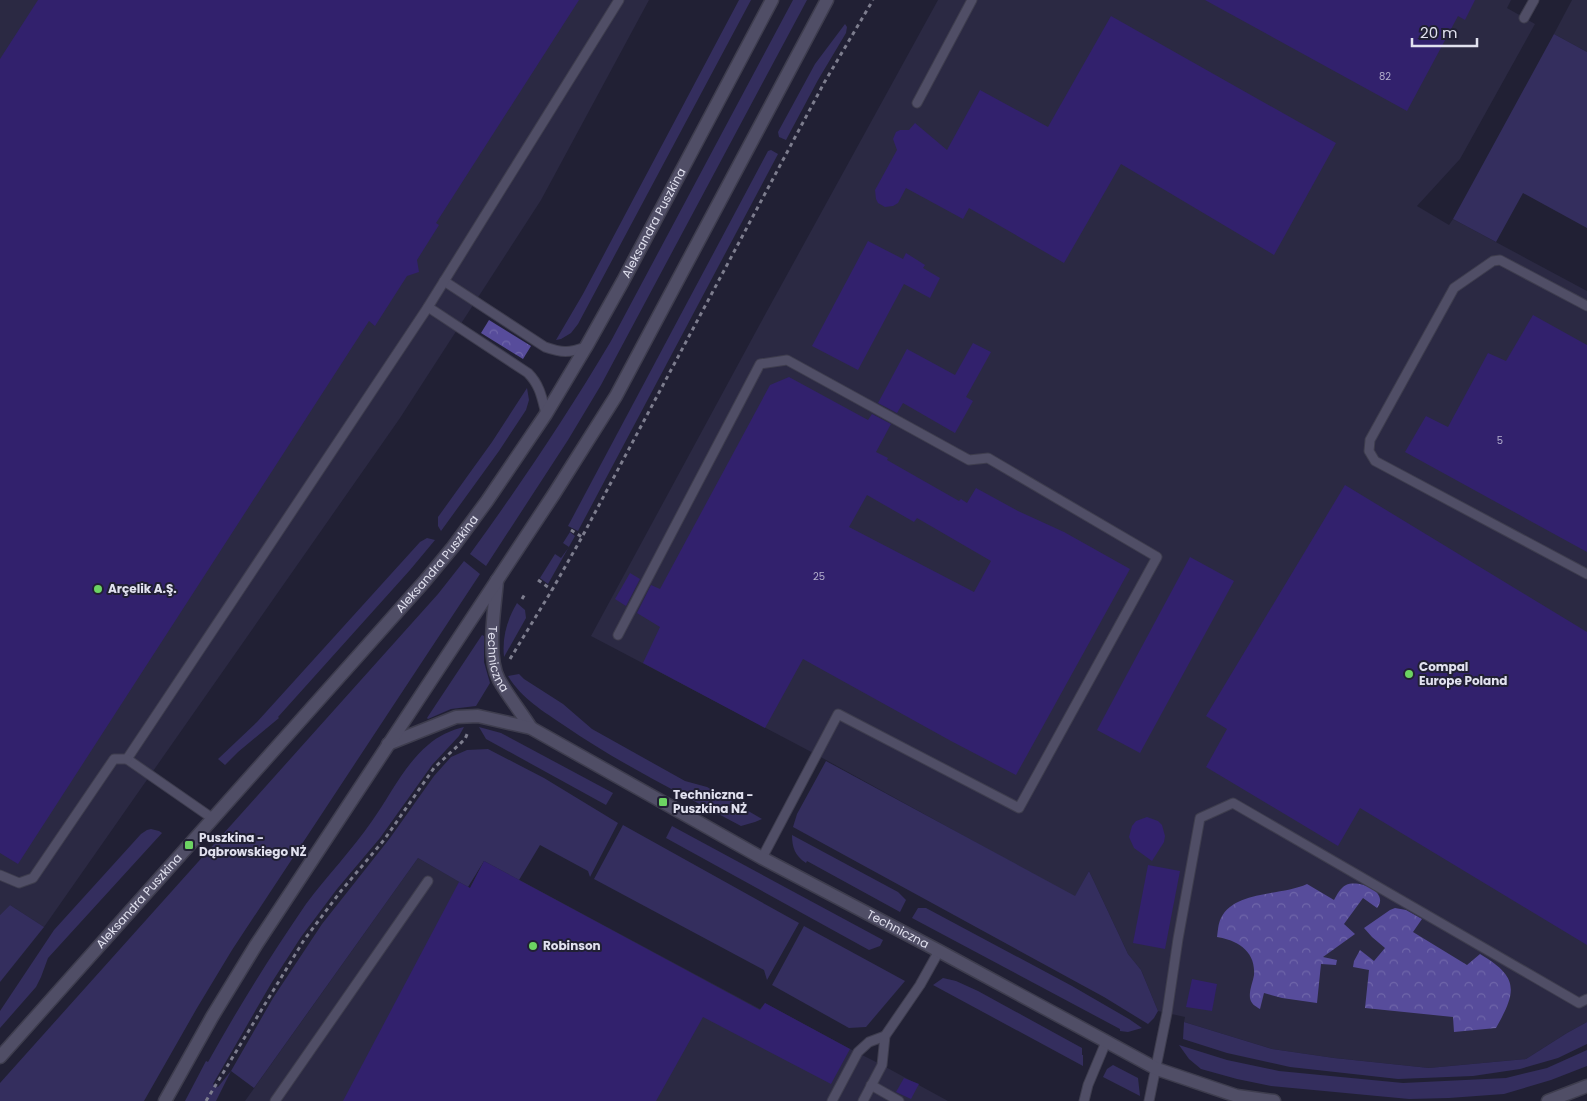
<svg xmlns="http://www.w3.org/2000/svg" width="1587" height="1101" viewBox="0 0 1587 1101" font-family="Poppins,sans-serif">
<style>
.built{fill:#2b2943}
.grass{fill:#342e5e}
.forest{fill:url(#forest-crowns)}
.building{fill:#32216d;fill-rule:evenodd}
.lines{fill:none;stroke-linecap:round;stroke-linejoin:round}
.service-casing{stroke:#3e3d4e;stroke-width:11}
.minor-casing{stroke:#3e3d4e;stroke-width:15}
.secondary-casing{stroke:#3e3d4e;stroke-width:15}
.path{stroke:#7d7d8e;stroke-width:3;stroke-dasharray:4 4;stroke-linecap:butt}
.service{stroke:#504e66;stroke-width:9}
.minor{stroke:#504e66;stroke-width:12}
.secondary{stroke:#504e66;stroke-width:12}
.poi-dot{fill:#6cd362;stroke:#212034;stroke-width:2}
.labels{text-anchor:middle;stroke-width:4;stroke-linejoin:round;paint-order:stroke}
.number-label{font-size:10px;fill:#b5b1ce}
.street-label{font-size:12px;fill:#e1e1ef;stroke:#212034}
.poi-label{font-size:12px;font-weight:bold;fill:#e1e1ef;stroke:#212034;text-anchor:start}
</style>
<defs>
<pattern id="forest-crowns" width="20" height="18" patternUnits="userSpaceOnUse" patternTransform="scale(1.25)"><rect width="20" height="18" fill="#574c9b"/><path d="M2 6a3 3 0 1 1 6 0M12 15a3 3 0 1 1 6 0" fill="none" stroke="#6f66a9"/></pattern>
</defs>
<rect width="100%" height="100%" fill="#212034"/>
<g class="built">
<polygon points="0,0 649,0 541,200 400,418 44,927 10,905 0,915"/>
<polygon points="938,0 1511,0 1507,8 1535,24 1460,159 1417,206 1449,225 1453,219 1587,291 1587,1022 1567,1033 1526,1059 1429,1068 1334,1058 1272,1049 1184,1022 1185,1017 1158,1011 1141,970 1128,954 1089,871 1075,897 817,755 591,636 760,324"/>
<polygon points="1572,0 1587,0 1587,52 1554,34"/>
<polygon points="418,858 470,888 484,861 760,1009 765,1003 850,1049 882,1065 948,1101 245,1101"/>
</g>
<g class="grass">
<polygon points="739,0 751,0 578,324 571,333 561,339 556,340 583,294"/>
<path d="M 793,0 L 807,0 L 601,385 L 568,440 L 486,566 L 470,554 C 521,484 567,415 611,341 Z"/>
<polygon points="845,24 847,27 846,33 818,80 786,140 779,137 778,132 815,64"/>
<polygon points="1554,34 1587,52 1587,228 1523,193 1496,242 1453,219"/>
<polygon points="771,150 778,154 578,531 568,526 768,151"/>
<polygon points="527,388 529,400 526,410 499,451 441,531 438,526 438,517 492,442"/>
<polygon points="570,532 575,536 548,584 540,578 555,554 561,558 569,547 563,543"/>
<polygon points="427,538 435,540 410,570 278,717 279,718 238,752 225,765 218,759 257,722 420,542"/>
<polygon points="464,561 480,574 232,950 197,1008 144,1101 0,1101 0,1083 438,594"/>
<path d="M 517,603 L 525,610 L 526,618 L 504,657 C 502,637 507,620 517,603 Z"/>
<polygon points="482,635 484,636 484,662 490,683 476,706 451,709 428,719 427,718"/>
<path d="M 519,674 L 524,679 L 563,704 L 592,729 L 685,781 L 707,787 L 762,819 L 755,822 L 741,826 C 682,794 620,764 565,726 C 543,711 522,699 508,676 Z"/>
<path d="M 464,727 L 459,736 L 432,765 L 380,838 L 337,889 L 301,937 L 272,982 L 213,1084 L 218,1087 L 231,1071 L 273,998 L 322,924 L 390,838 L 434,776 L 451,757 L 467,750 L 488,749 L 544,778 L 618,823 L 590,877 L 588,871 L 540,845 L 519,880 L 484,861 L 468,887 L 418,858 L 254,1088 L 231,1071 L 216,1101 L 185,1101 L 206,1061 L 208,1062 C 238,1008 271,955 306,904 C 327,876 352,850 372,821 C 390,796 404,765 428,745 C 438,736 451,730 464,727 Z"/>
<polygon points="479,727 501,733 613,793 606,805 486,739"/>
<polygon points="826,761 1075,896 1089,871 1128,954 1141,970 1158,1011 1154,1018 1148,1024 1104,997 793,827 797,814"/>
<polygon points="623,825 799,923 767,980 764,970 594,879"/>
<polygon points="672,826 883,940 880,946 869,950 666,838"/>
<polygon points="151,829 159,831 162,833 48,958 41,977 36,987 0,1028 0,1011 54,930 141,834 147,830"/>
<path d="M 792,835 L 898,892 L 906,900 L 900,912 L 807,861 L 806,863 C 795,856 792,847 792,835 Z"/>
<polygon points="10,905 44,927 0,982 0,915"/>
<polygon points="918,908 926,908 1072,986 1129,1019 1142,1028 1128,1032 1120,1031 1120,1029 912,918"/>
<polygon points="804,926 905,981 866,1027 849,1028 772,985"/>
<polygon points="943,978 956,981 978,991 1082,1048 1082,1055 1083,1055 1083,1066 933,985"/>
<polygon points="1184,1022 1272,1049 1334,1058 1429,1068 1526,1059 1567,1033 1587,1022 1587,1044 1558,1058 1520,1069 1473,1076 1398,1079 1290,1067 1227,1053 1183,1039"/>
<polygon points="1179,1045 1227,1060 1279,1071 1403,1083 1506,1078 1547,1068 1587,1050 1587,1066 1551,1080 1504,1094 1449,1098 1409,1099 1271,1086 1237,1079 1201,1069 1189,1059"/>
<polygon points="1113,1065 1138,1078 1140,1096 1103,1077 1107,1069"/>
</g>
<g class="forest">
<polygon points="489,320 531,346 523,359 481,333"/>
<path d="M 1307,884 L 1334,900 C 1337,895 1340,888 1346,885 C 1359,879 1390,892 1377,908 L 1363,898 L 1344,924 L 1355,934 L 1323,957 L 1337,960 L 1336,965 L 1321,964 L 1317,1003 L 1282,998 L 1264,993 L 1260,1009 C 1255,1006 1251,1004 1250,998 C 1249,990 1253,982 1254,975 C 1256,951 1237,940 1217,937 C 1218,931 1218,924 1221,918 C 1235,890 1282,896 1307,884 Z"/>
<path d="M 1395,908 L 1406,910 L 1422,919 L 1413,932 L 1467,965 L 1480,954 C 1519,977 1517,991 1496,1028 L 1454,1032 L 1453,1017 L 1365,1008 L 1369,970 L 1353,967 L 1354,961 L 1360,950 L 1374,961 L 1385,948 L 1372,937 L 1364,928 L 1390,910 Z"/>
</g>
<g class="building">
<polygon points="38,0 579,0 436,223 439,225 417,260 419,272 407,276 375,326 369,321 18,864 0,853 0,59"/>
<polygon points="1205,0 1475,0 1465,20 1458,16 1407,111"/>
<polygon points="1111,16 1336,143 1274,255 1121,164 1064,263 969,208 963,219 906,188 898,203 893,206 885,207 878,203 876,199 875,190 897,150 893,139 896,132 900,130 909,130 915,123 947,150 980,90 1048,127"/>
<polygon points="868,241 903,259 906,253 925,265 923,268 940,278 930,298 904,284 858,370 812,346"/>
<polygon points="1533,315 1587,345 1587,552 1405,452 1426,416 1448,427 1488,353 1506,361"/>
<polygon points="973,343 991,352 966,397 973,401 955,433 903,403 897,413 878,403 907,349 955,375"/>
<path d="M 789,377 L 868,420 L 872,414 L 891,424 L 876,452 L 888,458 L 887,460 L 959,501 L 961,499 L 967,503 L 976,488 L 1018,511 L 1064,532 L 1130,569 L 1016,775 L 951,741 L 803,659 L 765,728 L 643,663 L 660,627 L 637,613 L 651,585 L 660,589 L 770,385 ZM 867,495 L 914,522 L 917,518 L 991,561 L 974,592 L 849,527 Z"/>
<polygon points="1345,485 1587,632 1587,945 1360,808 1338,846 1206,767 1227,729 1206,716"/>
<polygon points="1190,557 1234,581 1140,753 1097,730"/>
<polygon points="630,573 640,579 626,606 615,599"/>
<polygon points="1147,817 1158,821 1162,825 1165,836 1164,842 1152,861 1134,848 1129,837 1132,826 1136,821"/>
<polygon points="484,861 760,1010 765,1003 850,1049 831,1084 703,1017 656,1101 343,1101 459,882 470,888"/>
<polygon points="1148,865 1180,871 1165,949 1133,943"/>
<polygon points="1192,979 1217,984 1212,1011 1186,1007"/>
<polygon points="904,1078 919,1084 911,1099 896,1092"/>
</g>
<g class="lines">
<g class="service-casing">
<g id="service">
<polyline points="1524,18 1534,0"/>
<polyline points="917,103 972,0"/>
<path d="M 444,281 L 545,347 C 562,353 569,353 586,347"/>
<polyline points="1587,306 1500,260 1493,261 1454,288 1370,440 1369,451 1375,461 1587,574"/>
<path d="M 428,307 L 528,373 C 540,385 542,398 546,414"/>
<polyline points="618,635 760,364 787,360 969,460 988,458 1157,557 1019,808 838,714 762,858"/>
<polyline points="212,818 127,759 428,307 619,0"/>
<polyline points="0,875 19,883 33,878 114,759 127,759"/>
<polyline points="871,1085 899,1101"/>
<polyline points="275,1101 428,881"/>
<polyline points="832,1101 858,1052 869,1042 885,1036"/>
<polyline points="863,1101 882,1065 885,1036 920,985 939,951"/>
<polyline points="1084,1101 1088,1085 1106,1042"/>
<polyline points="1149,1101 1167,1013 1178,939 1200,818 1233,803 1579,1003 1587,999"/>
</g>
</g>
<g class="minor-casing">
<g id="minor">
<path id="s1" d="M 497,580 C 495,608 486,655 499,680 C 508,696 521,712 531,728"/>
<path id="s2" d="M 388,744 L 456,717 L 478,716 L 531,728 L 762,858 L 939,951 L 1157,1069 L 1237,1096 L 1274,1101"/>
<polyline points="1548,1101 1587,1086"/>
</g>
</g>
<g class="secondary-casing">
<g id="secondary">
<path id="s3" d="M 0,1057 L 424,582 L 453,547 L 487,501 L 546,414 L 586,347 L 623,281 L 772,0"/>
<polyline points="165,1101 212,1017 256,945 554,494 616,396 827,0"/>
</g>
</g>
<g class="path">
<polyline points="571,530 582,537"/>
<polyline points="538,580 552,590"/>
<polyline points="522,599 525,594"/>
<polyline points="510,659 552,590 582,537 824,83 873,0"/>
<polyline points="206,1101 304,940 341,891 384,840 434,768 465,739 468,732"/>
</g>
<use href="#service" class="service"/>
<use href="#minor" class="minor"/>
<use href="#secondary" class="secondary"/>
</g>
<g class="poi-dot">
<circle cx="98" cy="589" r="5"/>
<circle cx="1409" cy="674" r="5"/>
<rect x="658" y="797" width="10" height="10" rx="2.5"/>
<rect x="184" y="840" width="10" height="10" rx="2.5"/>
<circle cx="533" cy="946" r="5"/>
</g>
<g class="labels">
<g class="number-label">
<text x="1385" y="80">82</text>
<text x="1500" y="444">5</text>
<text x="819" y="580">25</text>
</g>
<g class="street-label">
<text dy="4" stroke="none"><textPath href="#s3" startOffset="1064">Aleksandra Puszkina</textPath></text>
<text dy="4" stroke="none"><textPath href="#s3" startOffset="659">Aleksandra Puszkina</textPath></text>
<text dy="4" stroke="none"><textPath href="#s1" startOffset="80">Techniczna</textPath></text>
<text dy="4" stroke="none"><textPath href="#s3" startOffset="209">Aleksandra Puszkina</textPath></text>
<text dy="4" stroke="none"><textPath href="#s2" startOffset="568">Techniczna</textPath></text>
</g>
<g class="poi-label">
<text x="108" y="593">Arçelik A.Ş.</text>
<text x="1419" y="671">Compal<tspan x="1419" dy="14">Europe Poland</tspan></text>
<text x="673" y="799">Techniczna -<tspan x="673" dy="14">Puszkina NŻ</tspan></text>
<text x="199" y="842">Puszkina -<tspan x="199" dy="14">Dąbrowskiego NŻ</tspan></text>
<text x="543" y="950">Robinson</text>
</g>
</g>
<path d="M1412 38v8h65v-8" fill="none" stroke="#e1e1ef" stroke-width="2.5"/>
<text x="1420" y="38" font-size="15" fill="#e1e1ef" stroke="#212034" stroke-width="4" paint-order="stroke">20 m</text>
</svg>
